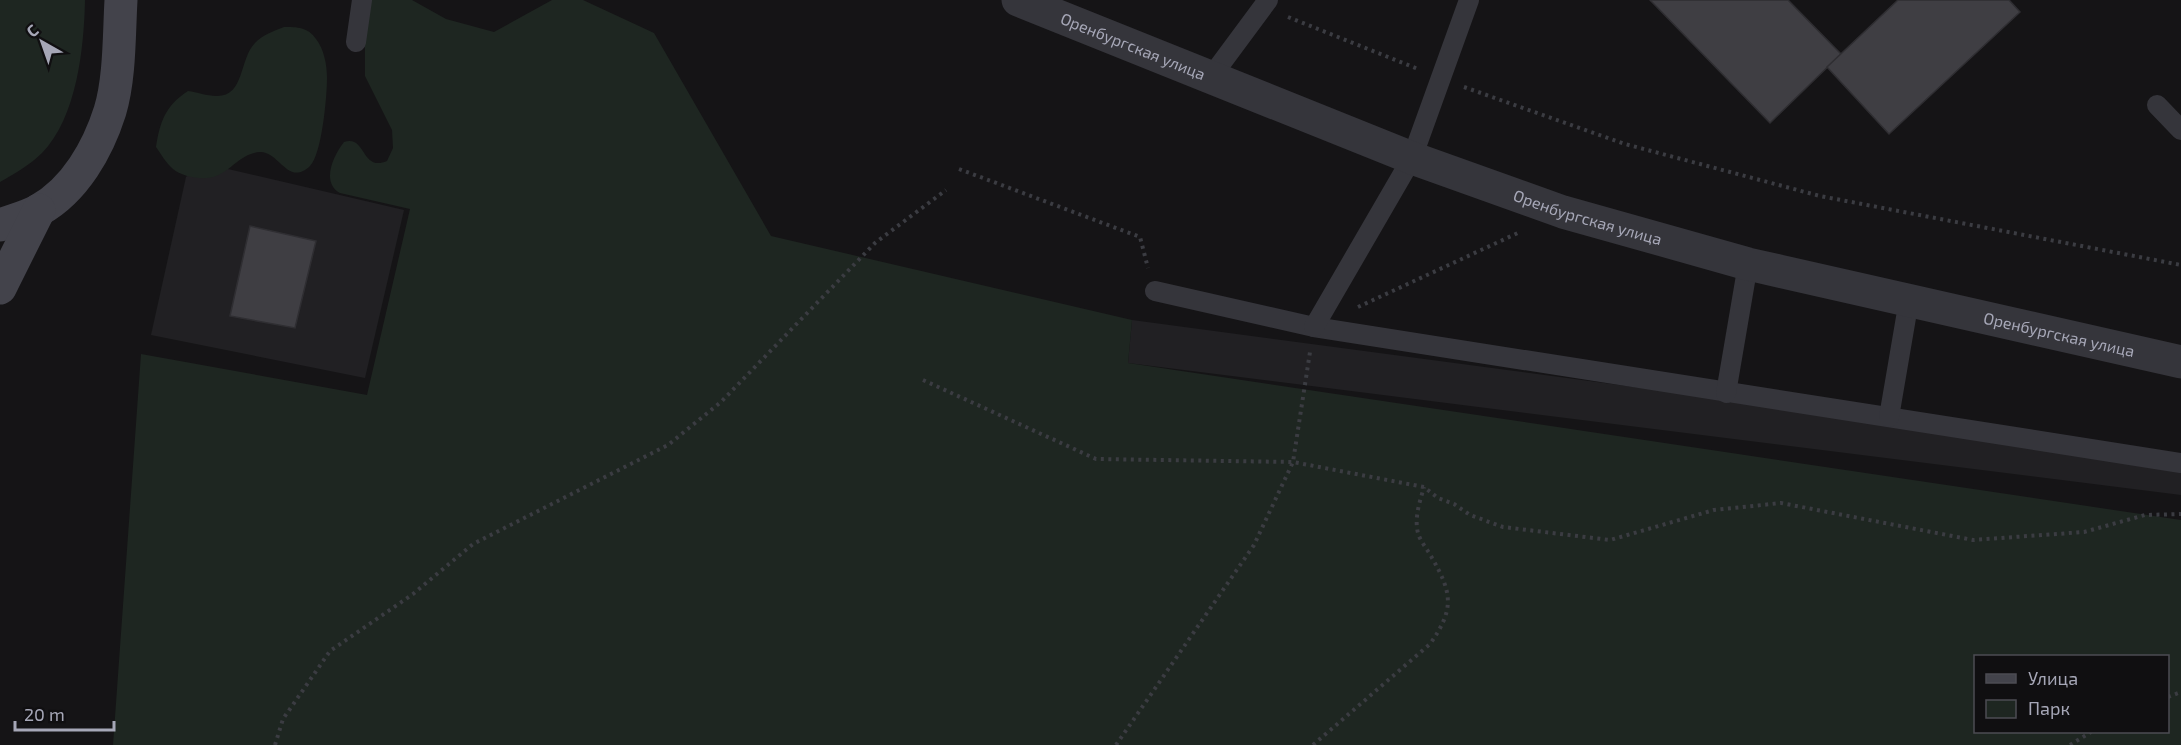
<svg xmlns="http://www.w3.org/2000/svg" width="2181" height="745" viewBox="0 0 2181 745" font-family="'Exo 2',sans-serif">
<style>
.built{fill:#212023}
.green{fill:#1e2621;fill-rule:evenodd}
.building{fill:#3f3e43;stroke:#2f2e32;stroke-width:1.5}
.lines{fill:none;stroke-linecap:round;stroke-linejoin:round}
.path{stroke:#3b3c42;stroke-width:4;stroke-dasharray:3 4.5;stroke-linecap:butt}
.lane{stroke:#35353b;stroke-width:20}
.street{stroke:#35353b;stroke-width:33}
.secondary{stroke:#43434b;stroke-width:33}
.labels{text-anchor:middle;stroke-width:5;stroke-linejoin:round;paint-order:stroke}
.street-label{font-size:16px;fill:#a6a7b7;stroke:#100f11}
</style>
<rect width="100%" height="100%" fill="#151416"/>
<g class="built">
<polygon points="202,163 404,210 365,378 151,335 186,177"/>
<polygon points="1132,320 2181,460 2181,495 1128,363"/>
</g>
<g class="green">
<path d="M 0,0 L 85,0 C 84,48 77,117 42,153 C 30,165 14,174 0,182 Z"/>
<path d="M 371,0 L 412,0 L 446,19 L 494,32 L 552,0 L 583,0 L 654,33 L 771,236 L 1132,320 L 1128,363 L 2181,520 L 2181,745 L 113,745 L 141,354 L 367,395 L 410,209 L 340,193 C 321,183 333,156 344,142 C 366,134 361,172 387,161 L 393,148 L 392,130 L 365,76 L 365,37 ZM 1976,656 L 2168,656 L 2168,732 L 1976,732 Z"/>
<path d="M 284,27 C 297,27 308,27 316,39 C 324,49 327,65 327,78 C 327,96 322,154 310,166 C 288,187 279,151 260,152 C 241,153 232,170 216,176 C 205,181 182,177 173,169 C 166,163 161,154 156,147 C 160,122 165,106 188,91 C 197,92 207,96 216,96 C 245,97 239,59 255,43 C 262,35 274,31 284,27 Z"/>
</g>
<g class="building">
<polygon points="1650,0 1788,0 1841,54 1770,123"/>
<polygon points="1898,0 2009,0 2020,12 1889,134 1827,67"/>
<polygon points="250,226 316,241 295,328 230,316"/>
</g>
<g class="lines">
<g class="path">
<polyline points="1288,17 1418,69"/>
<polyline points="1464,87 1625,144 1820,196 2181,265"/>
<polyline points="959,169 1140,237 1148,268"/>
<polyline points="1358,307 1520,232"/>
<polyline points="923,380 1096,459 1293,462 1424,487 1438,498 1454,504 1470,515 1503,527 1610,540 1714,510 1781,503 1973,540 2084,532 2145,515 2181,514"/>
<polyline points="2168,697 2181,692"/>
<polyline points="275,745 283,719 330,651 413,594 473,544 668,445 721,402 875,243 946,190"/>
<polyline points="1116,745 1254,545 1293,462 1310,352"/>
<path d="M 1313,745 L 1430,644 C 1454,610 1453,594 1432,558 C 1428,550 1420,541 1418,533 C 1414,518 1420,501 1424,487"/>
<polyline points="2070,745 2091,732"/>
</g>
<g class="lane">
<polyline points="356,42 362,0"/>
<polyline points="1211,77 1268,0"/>
<polyline points="2157,105 2181,130"/>
<polyline points="1155,291 1314,327 2181,463"/>
<polyline points="1314,327 1412,158 1469,0"/>
<polyline points="1726,393 1748,264"/>
<polyline points="1889,417 1909,300"/>
</g>
<path class="street" id="s1" d="M 1018,0 L 1412,158 L 1563,212 L 1748,264 L 2181,362"/>
<g class="secondary">
<path d="M 0,225 C 13,220 27,217 39,210 C 75,190 98,149 110,111 C 120,78 119,34 121,0"/>
<polyline points="0,288 39,210"/>
</g>
</g>
<g class="labels">
<g class="street-label">
<text dy="6" stroke="none"><textPath href="#s1" startOffset="124">Оренбургская улица</textPath></text>
<text dy="6" stroke="none"><textPath href="#s1" startOffset="610">Оренбургская улица</textPath></text>
<text dy="6" stroke="none"><textPath href="#s1" startOffset="1096">Оренбургская улица</textPath></text>
</g>
</g>
<rect x="1974" y="655" width="195" height="78" fill="#100f11" stroke="#4c4c53" stroke-width="1.5"/>
<rect x="1986" y="674" width="30" height="9" fill="#43434b" stroke="#4c4c53" stroke-width="1.5"/>
<text x="2028" y="685" font-size="18" fill="#a6a7b7">Улица</text>
<rect x="1986" y="700" width="30" height="18" fill="#1e2621" stroke="#4c4c53" stroke-width="1.5"/>
<text x="2028" y="715" font-size="18" fill="#a6a7b7">Парк</text>
<g transform="translate(42 42) rotate(320)" stroke="#100f11" stroke-width="4.5" paint-order="stroke">
<path d="M0-4.5L10 22L0 15L-10 22Z" fill="#a6a7b7"/>
<text y="-9" font-size="16" font-weight="bold" text-anchor="middle" fill="#a6a7b7">С</text>
</g>
<path d="M15 721v9h99v-9" fill="none" stroke="#a6a7b7" stroke-width="3"/>
<text x="24" y="721" font-size="18" fill="#a6a7b7" stroke="#100f11" stroke-width="4.5" paint-order="stroke">20 m</text>
</svg>
